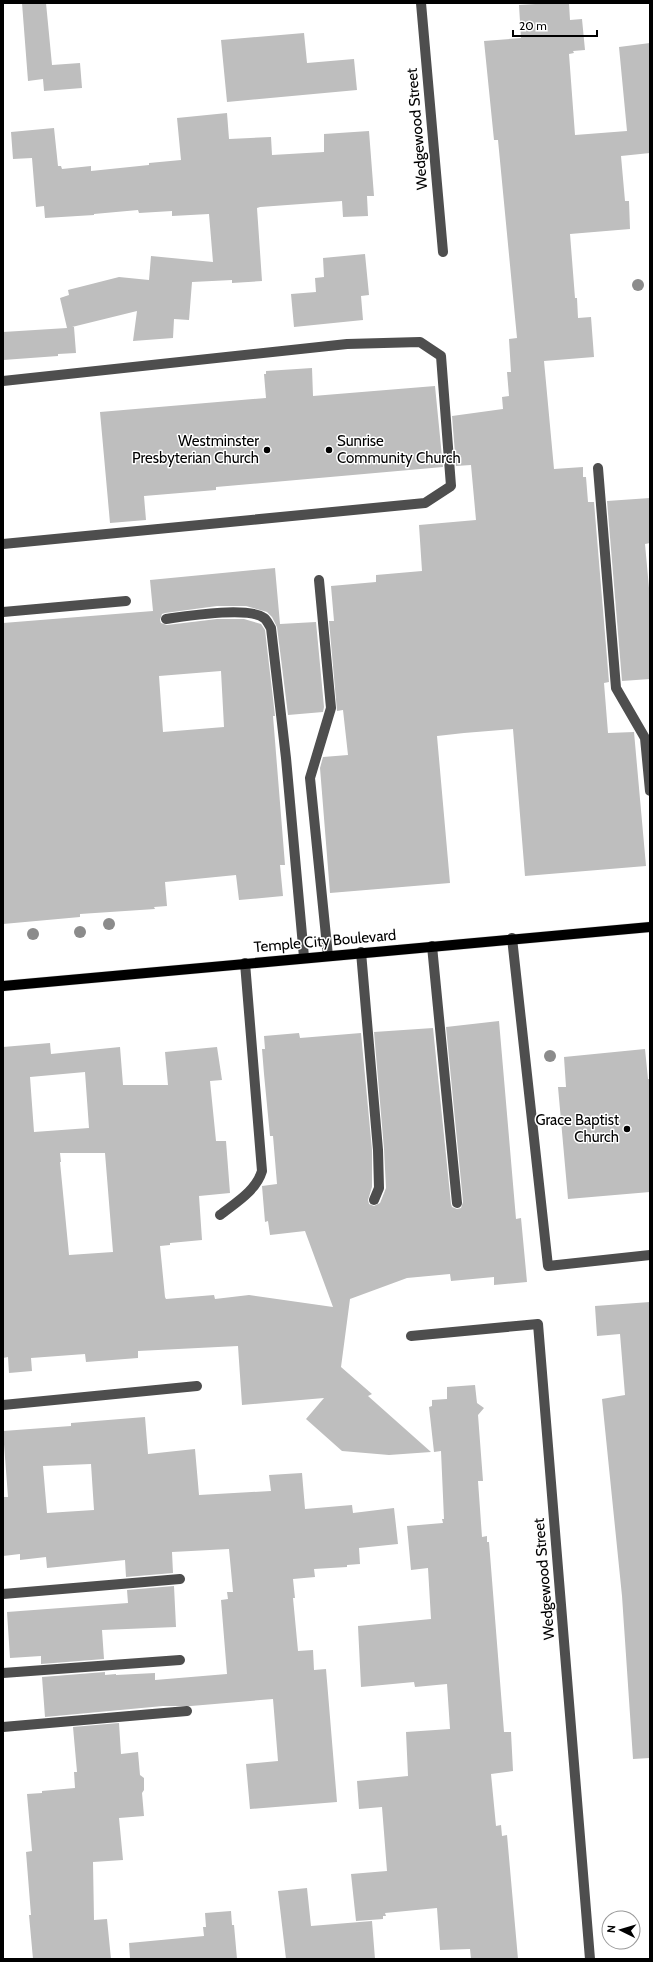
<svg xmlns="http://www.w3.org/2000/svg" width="653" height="1962" viewBox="0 0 653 1962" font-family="Cabin,sans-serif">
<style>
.building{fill:#bebebe;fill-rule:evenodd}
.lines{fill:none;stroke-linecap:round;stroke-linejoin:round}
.major-casing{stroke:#dbdbdb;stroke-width:11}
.minor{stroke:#4e4e4e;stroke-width:10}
.major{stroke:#000;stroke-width:10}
.tree{fill:#8b8b8b}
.poi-dot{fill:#000;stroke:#fff;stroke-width:1.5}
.labels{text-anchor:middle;stroke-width:3;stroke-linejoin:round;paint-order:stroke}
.street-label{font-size:15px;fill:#000;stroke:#fff}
.poi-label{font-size:15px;fill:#000;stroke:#fff;text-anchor:end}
</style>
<rect width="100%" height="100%" fill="#fff"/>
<g class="building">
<polygon points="22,3 46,3 52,65 80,63 82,88 44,91 43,79 28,81"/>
<polygon points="552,3 569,3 570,20 582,19 585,50 573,51 574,53 569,54 575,135 627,131 619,47 650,43 650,153 621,156 625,201 629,201 630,229 570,234 575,298 577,298 578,318 591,317 594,357 544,361 554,469 583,467 583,477 586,477 588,502 594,502 609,682 604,683 608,733 634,732 646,866 525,876 513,729 464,733 437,736 450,883 330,893 320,768 323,757 348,755 343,710 337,711 329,621 334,621 331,586 376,582 376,575 422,571 419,525 476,520 471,465 456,466 452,416 503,409 502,397 509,396 507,372 511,372 509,339 517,338 498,140 494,140 484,41 521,38 519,5"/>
<polygon points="304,33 307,63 354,59 357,90 227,102 221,40"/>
<polygon points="227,113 229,139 271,137 272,155 324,152 324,134 369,131 374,196 367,196 368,216 343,217 342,201 260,207 257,208 262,281 232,283 232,280 192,282 189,320 174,319 173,338 133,341 137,311 72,327 74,327 76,353 58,354 58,356 3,360 3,332 67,328 60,298 69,295 68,290 119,277 149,280 151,256 213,262 209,214 172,216 172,211 139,213 138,210 94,214 94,215 45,218 44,206 36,207 32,158 13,159 11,132 54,128 58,166 61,166 62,169 91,166 91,171 149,165 149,163 181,160 177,118"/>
<polygon points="365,254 369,295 361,296 363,320 294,327 291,294 316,292 315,278 324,277 323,258"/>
<polygon points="312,368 313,396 435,386 443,467 216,487 216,490 144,496 146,520 110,523 100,412 266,398 264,374 266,374 266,371"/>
<polygon points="650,498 650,543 645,544 650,599 650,679 622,681 607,501"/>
<path d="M 275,568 L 280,624 L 316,622 L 324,707 L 323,712 L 288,715 L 277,627 L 272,617 L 267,612 L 246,606 L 217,606 L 165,613 L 162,614 L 160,620 L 161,623 L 167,625 L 217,619 L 244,619 L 261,624 L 265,630 L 275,716 L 273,716 L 285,865 L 280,865 L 283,896 L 239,900 L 236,875 L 165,882 L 167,906 L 154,907 L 155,909 L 80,914 L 80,917 L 3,924 L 3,623 L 153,611 L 150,580 ZM 221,671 L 224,727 L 163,732 L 159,676 Z"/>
<path d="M 499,1021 L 516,1219 L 521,1218 L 527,1282 L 494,1285 L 494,1277 L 451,1281 L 450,1274 L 407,1278 L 350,1299 L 341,1367 L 372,1394 L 368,1396 L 431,1452 L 389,1455 L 342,1451 L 306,1419 L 324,1398 L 242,1405 L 238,1346 L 138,1351 L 138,1358 L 86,1362 L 85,1354 L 31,1358 L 32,1371 L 9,1373 L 8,1357 L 3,1358 L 3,1047 L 50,1043 L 51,1054 L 120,1047 L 123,1085 L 168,1085 L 165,1052 L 217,1047 L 222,1080 L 210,1081 L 216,1141 L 226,1141 L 230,1193 L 199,1196 L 202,1240 L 170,1243 L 170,1245 L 160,1246 L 165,1297 L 166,1299 L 214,1295 L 215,1299 L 249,1295 L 333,1307 L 305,1231 L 270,1235 L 268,1221 L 265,1222 L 262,1186 L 277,1184 L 273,1136 L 270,1136 L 264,1074 L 262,1049 L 265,1049 L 264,1036 L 299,1033 L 300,1038 L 361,1033 L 372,1150 L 372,1187 L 368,1200 L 369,1204 L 374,1206 L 380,1203 L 386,1188 L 384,1149 L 374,1032 L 433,1028 L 451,1204 L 452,1207 L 457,1209 L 461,1208 L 463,1202 L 446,1027 ZM 85,1072 L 89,1128 L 34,1132 L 30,1077 ZM 60,1153 L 105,1153 L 113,1252 L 69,1255 L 60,1162 L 61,1162 Z"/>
<polygon points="645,1049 648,1079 650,1079 650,1192 568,1199 558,1087 566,1087 564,1057"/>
<polygon points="650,1302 650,1758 633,1759 622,1596 602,1399 625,1395 620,1334 597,1336 595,1306"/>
<polygon points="475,1385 477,1403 484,1408 478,1415 483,1481 478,1481 482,1537 487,1536 487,1542 489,1542 504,1732 511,1732 513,1771 491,1774 496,1826 501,1825 502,1836 507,1835 518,1959 471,1959 470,1949 440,1950 437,1908 385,1913 386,1916 383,1916 383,1919 356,1921 351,1874 387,1871 382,1807 359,1809 357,1781 408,1776 406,1732 450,1729 447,1684 415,1687 414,1682 361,1687 358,1626 431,1619 428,1568 411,1570 407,1526 443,1523 442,1519 444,1519 441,1451 434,1452 429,1407 432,1406 432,1400 447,1399 447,1387"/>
<path d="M 145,1417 L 148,1454 L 195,1449 L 199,1495 L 271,1491 L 269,1475 L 302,1473 L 305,1509 L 352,1505 L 353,1513 L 394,1508 L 398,1544 L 359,1548 L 360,1564 L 347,1565 L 347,1567 L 314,1569 L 315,1577 L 293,1579 L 295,1598 L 293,1598 L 298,1651 L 313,1650 L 314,1670 L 326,1669 L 337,1802 L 250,1809 L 246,1764 L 278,1761 L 273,1699 L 191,1706 L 163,1706 L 45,1717 L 42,1677 L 105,1672 L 105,1675 L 116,1674 L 116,1675 L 155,1673 L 155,1680 L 227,1674 L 221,1600 L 228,1599 L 227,1592 L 233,1592 L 229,1549 L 172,1552 L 173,1573 L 126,1577 L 125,1560 L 47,1568 L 46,1557 L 20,1560 L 20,1554 L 3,1556 L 3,1497 L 8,1497 L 3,1431 L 71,1426 L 71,1423 ZM 91,1464 L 94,1510 L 47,1513 L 43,1466 Z"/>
<polygon points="174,1586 176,1627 102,1630 104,1659 41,1664 41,1656 10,1658 7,1612 128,1603 127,1590"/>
<polygon points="119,1723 121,1754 138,1752 140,1775 144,1778 144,1790 142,1793 144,1816 119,1818 123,1860 93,1862 94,1920 107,1919 111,1959 33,1959 29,1915 31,1915 26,1852 32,1851 27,1794 42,1793 42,1791 75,1788 74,1772 77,1772 73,1727"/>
<polygon points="307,1888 311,1926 372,1921 375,1959 286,1959 278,1891"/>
<polygon points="231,1911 232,1925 234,1925 237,1959 130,1959 129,1943 204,1936 203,1927 206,1927 205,1913"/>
</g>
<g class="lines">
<g class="major-casing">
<polyline id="major" points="3,986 650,927"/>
</g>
<g class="minor">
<polyline points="421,3 443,252"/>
<polyline points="3,381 347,344 420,342 441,356 451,486 425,503 3,544"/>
<polyline points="598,468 616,688 645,738 650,791"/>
<polyline points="319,580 331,708 310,778 328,956"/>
<polyline points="3,612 126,601"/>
<path d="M 166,619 C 187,616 248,606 264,618 C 267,620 269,625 271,628 L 286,758 L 304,957"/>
<polyline points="512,938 548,1266 650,1255"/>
<polyline points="432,946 457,1203"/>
<polyline points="361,952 378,1150 379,1188 374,1200"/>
<path d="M 220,1215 C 235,1203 256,1191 262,1171 L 245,963"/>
<polyline points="411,1336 538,1324 590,1959"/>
<polyline points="3,1405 197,1386"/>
<polyline points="3,1594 180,1579"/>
<polyline points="3,1673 180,1660"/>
<polyline points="3,1727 187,1711"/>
</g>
<use href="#major" class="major"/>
</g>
<g class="tree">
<circle cx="638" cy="285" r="6"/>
<circle cx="109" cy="924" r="6"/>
<circle cx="80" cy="932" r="6"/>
<circle cx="33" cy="934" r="6"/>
<circle cx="550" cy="1056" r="6"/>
</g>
<g class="poi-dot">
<circle cx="267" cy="450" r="4"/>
<circle cx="329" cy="450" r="4"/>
<circle cx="627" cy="1129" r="4"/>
</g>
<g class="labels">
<g class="street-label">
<text transform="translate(417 129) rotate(-95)" y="5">Wedgewood Street</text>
<text transform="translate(325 941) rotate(-5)" y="5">Temple City Boulevard</text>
<text transform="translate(544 1579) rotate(-95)" y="5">Wedgewood Street</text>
</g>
<g class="poi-label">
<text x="259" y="446">Westminster<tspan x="259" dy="17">Presbyterian Church</tspan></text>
<text x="337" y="446" text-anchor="start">Sunrise<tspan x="337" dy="17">Community Church</tspan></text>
<text x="619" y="1125">Grace Baptist<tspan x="619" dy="17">Church</tspan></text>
</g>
</g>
<rect width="653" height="1962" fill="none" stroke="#000000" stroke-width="8"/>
<g transform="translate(621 1930) rotate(275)"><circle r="19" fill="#ffffff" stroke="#999999"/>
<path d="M0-3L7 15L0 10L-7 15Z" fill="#000000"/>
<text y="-6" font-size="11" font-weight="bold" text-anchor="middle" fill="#000000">N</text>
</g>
<path d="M513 30v6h84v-6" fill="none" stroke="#000000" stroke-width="2"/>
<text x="519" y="30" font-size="12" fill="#000000" stroke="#ffffff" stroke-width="3" paint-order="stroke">20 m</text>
</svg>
